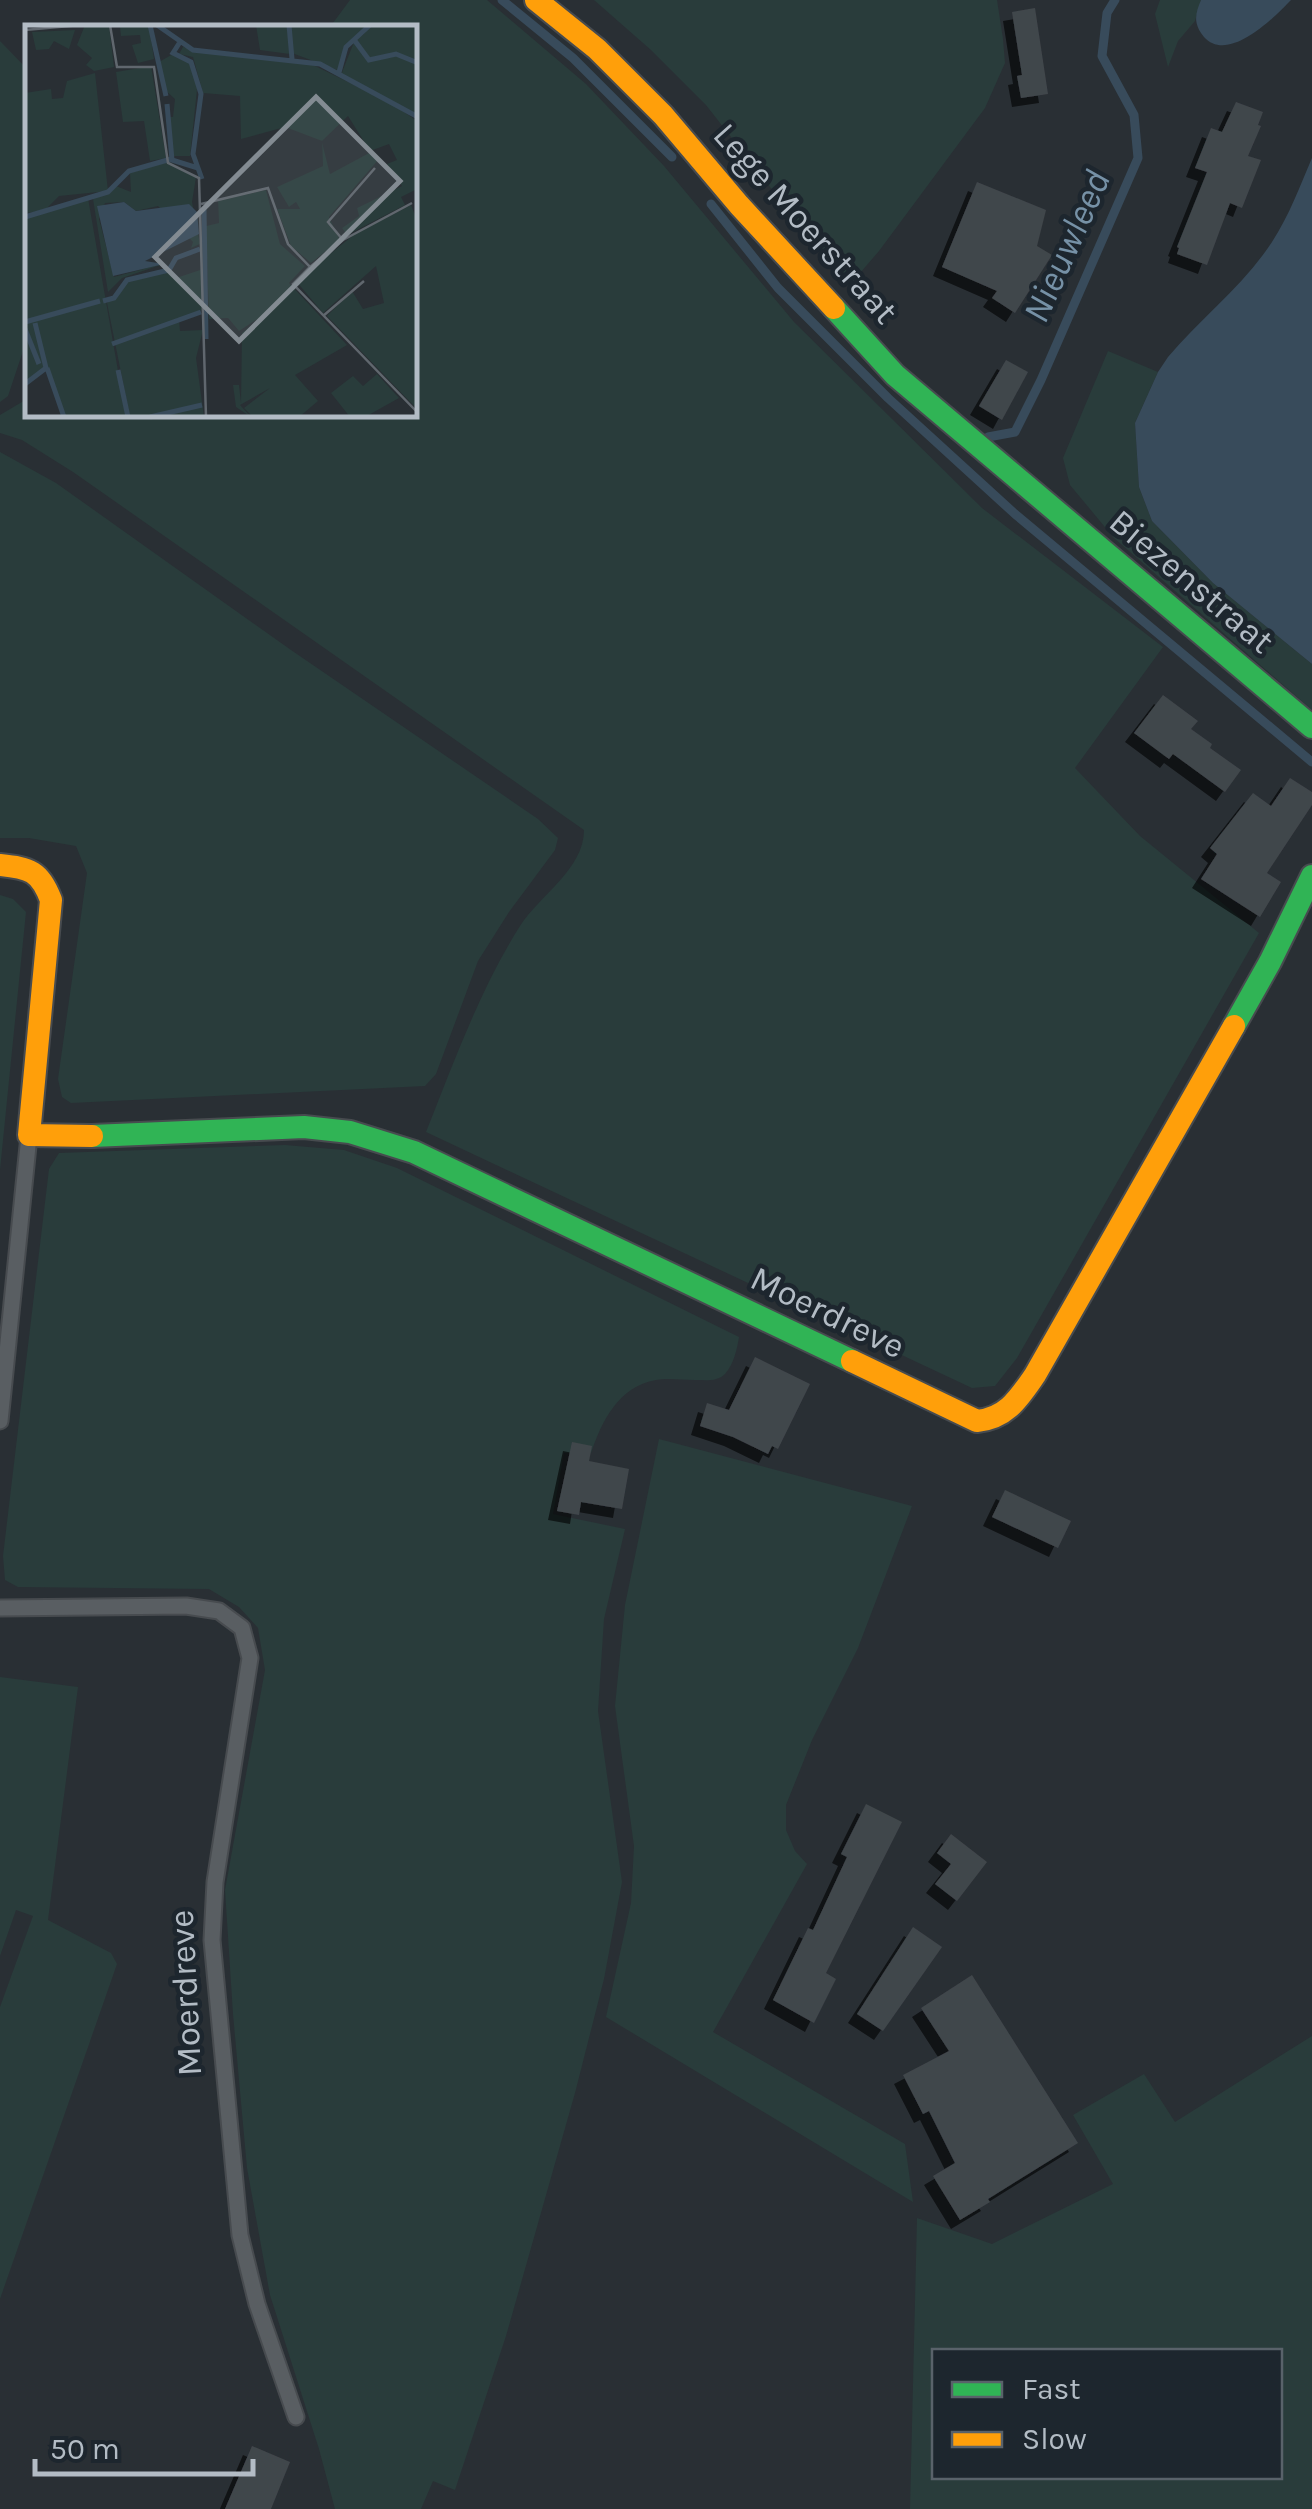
<svg xmlns="http://www.w3.org/2000/svg" width="1312" height="2509" viewBox="0 0 1312 2509" font-family="Karla,sans-serif">
<style>
.green{fill:#293c3b;fill-rule:evenodd}
.water{fill:#384b5b}
.lines{fill:none;stroke-linecap:round;stroke-linejoin:round}
.stream{stroke:#384b5b;stroke-width:9}
.building{fill:#41464b;filter:url(#shadow)}
.lane-casing{stroke:#474b4f;stroke-width:19}
.fast-casing{stroke:#474b4f;stroke-width:26}
.slow-casing{stroke:#474b4f;stroke-width:26}
.lane{stroke:#595e62;stroke-width:15}
.fast{stroke:#30b455;stroke-width:22}
.slow{stroke:#ff9f0a;stroke-width:22}
.labels{text-anchor:middle;stroke-width:9;stroke-linejoin:round;paint-order:stroke}
.street-label{font-size:35px;fill:#b3bcc5;stroke:#1d262e}
.water-label{font-size:38px;font-style:italic;fill:#7691a6;stroke:#1d262e}
.inset-river{fill:none;stroke:#384b5b;stroke-width:5}
.inset-road{fill:none;stroke:#60676e;stroke-width:2.5}
.view{fill:#838b92;fill-opacity:0.15;stroke:#838b92;stroke-width:5}
.inset-edge{fill:none;stroke:#b3bcc5;stroke-width:5}
</style>
<defs>
<filter id="shadow"><feDropShadow dx="-9" dy="9" stdDeviation="0" flood-color="#0009"/></filter>
</defs>
<rect width="100%" height="100%" fill="#292f34"/>
<g class="green">
<path d="M 350,0 L 487,0 L 586,84 L 664,166 L 794,322 L 982,508 L 1163,647 L 1075,768 L 1140,836 L 1259,933 L 1017,1358 L 995,1386 L 972,1388 L 426,1132 C 454,1062 480,989 520,926 C 540,895 584,869 584,830 L 73,472 L 22,440 L 0,433 L 0,415 L 27,399 L 28,415 L 415,415 L 415,28 L 330,27 Z"/>
<polygon points="594,0 997,0 1003,39 1005,63 985,108 879,251 848,287 706,105 651,50"/>
<polygon points="1160,0 1201,0 1195,21 1178,41 1168,67 1155,14"/>
<polygon points="0,41 28,70 27,306 23,351 8,396 0,402"/>
<polygon points="1108,351 1158,372 1135,423 1139,487 1152,521 1213,583 1312,664 1312,710 1114,538 1070,485 1063,458"/>
<polygon points="0,452 56,483 291,650 538,819 558,838 555,850 509,912 478,961 436,1074 425,1086 71,1103 62,1097 58,1079 87,873 76,846 29,838 0,838"/>
<polygon points="0,895 13,899 26,912 0,1170"/>
<path d="M 285,1145 L 344,1150 L 397,1168 L 739,1337 C 737,1349 734,1364 725,1374 C 717,1382 706,1380 695,1380 C 683,1380 668,1378 656,1380 C 618,1387 602,1421 591,1453 L 564,1453 L 553,1514 L 625,1529 L 604,1619 L 598,1711 L 622,1882 L 604,1979 L 575,2093 L 506,2336 L 455,2490 L 433,2481 L 421,2509 L 335,2509 L 319,2449 L 270,2295 L 247,2168 L 233,2014 L 225,1890 L 265,1670 L 258,1628 L 239,1607 L 209,1589 L 18,1587 L 5,1580 L 3,1556 L 49,1169 L 59,1153 Z"/>
<polygon points="659,1439 912,1506 858,1648 812,1740 786,1805 786,1830 795,1851 807,1864 713,2032 905,2144 913,2202 606,2017 631,1903 634,1846 615,1706 625,1605"/>
<polygon points="0,1677 78,1687 48,1920 111,1953 117,1964 0,2299 0,2007 33,1916 16,1910 0,1956"/>
<path d="M 1312,2036 L 1312,2509 L 910,2509 L 917,2218 L 992,2244 L 1113,2184 L 1073,2115 L 1144,2074 L 1175,2122 ZM 934,2352 L 1280,2352 L 1280,2476 L 934,2476 Z"/>
</g>
<g class="water">
<path d="M 1201,0 L 1291,0 C 1274,18 1228,64 1204,37 C 1193,24 1195,14 1201,0 Z"/>
<path d="M 1312,158 L 1312,664 L 1213,583 L 1152,521 L 1139,487 L 1135,423 L 1158,372 L 1168,357 C 1201,318 1244,285 1272,242 C 1289,216 1300,186 1312,158 Z"/>
</g>
<g class="lines">
<g class="stream">
<polyline points="502,0 573,58 672,157"/>
<polyline points="711,204 778,288 888,398 1015,514 1312,762"/>
<polyline points="988,437 1015,432 1041,380 1138,158 1134,115 1102,56 1107,13 1115,0"/>
</g>
</g>
<g class="building">
<polygon points="1035,8 1048,94 1021,98 1017,76 1022,75 1012,12"/>
<polygon points="1236,102 1263,112 1258,125 1261,126 1248,156 1261,160 1242,208 1230,203 1207,265 1177,254 1179,248 1177,247 1207,172 1195,168 1211,128 1222,132"/>
<polygon points="977,182 1046,210 1037,246 1052,255 1015,313 992,298 997,291 942,267"/>
<polygon points="1006,360 1028,372 1002,420 979,406"/>
<polygon points="1163,695 1198,721 1191,729 1212,744 1210,748 1241,770 1225,792 1173,754 1169,759 1134,733"/>
<polygon points="1290,778 1312,792 1312,805 1267,873 1281,882 1260,917 1201,879 1217,854 1210,848 1253,793 1271,806"/>
<polygon points="755,1357 810,1384 778,1449 772,1446 768,1454 733,1437 700,1426 707,1403 729,1410"/>
<polygon points="572,1442 592,1446 589,1461 629,1469 622,1509 581,1502 579,1515 557,1511"/>
<polygon points="1005,1490 1071,1521 1058,1548 992,1517"/>
<polygon points="866,1804 902,1822 826,1973 836,1979 814,2023 773,2000 808,1928 813,1930 847,1857 841,1854"/>
<polygon points="951,1834 987,1862 957,1901 935,1884 951,1864 937,1853"/>
<polygon points="913,1927 942,1947 883,2031 857,2014"/>
<polygon points="972,1975 1078,2143 988,2199 990,2202 960,2220 933,2176 955,2163 929,2111 923,2114 903,2075 949,2051 921,2008"/>
<polygon points="252,2446 290,2462 271,2509 225,2509"/>
</g>
<g class="lines">
<g class="lane-casing">
<g id="lane">
<polyline points="0,1421 29,1136"/>
<polyline points="0,1608 186,1606 219,1611 242,1628 250,1658 215,1882 212,1940 240,2235 257,2304 296,2417"/>
</g>
</g>
<g class="fast-casing">
<g id="fast">
<polyline points="834,308 895,375 1312,727"/>
<polyline points="1234,1026 1270,962 1312,876"/>
<polyline points="92,1136 304,1127 350,1132 414,1152 852,1361"/>
</g>
</g>
<g class="slow-casing">
<g id="slow">
<polyline points="536,0 597,49 663,115 739,205 834,308"/>
<path d="M 0,865 C 30,868 40,871 51,900 L 29,1135 L 92,1136"/>
<path d="M 852,1361 L 977,1421 C 1007,1418 1019,1398 1035,1375 L 1234,1026"/>
</g>
</g>
<use href="#lane" class="lane"/>
<use href="#fast" class="fast"/>
<use href="#slow" class="slow"/>
</g>
<g class="labels">
<g class="street-label">
<text transform="translate(806 223) rotate(48)" y="12">Lege Moerstraat</text>
<text transform="translate(1192 581) rotate(40)" y="12">Biezenstraat</text>
<text transform="translate(828 1312) rotate(26)" y="12">Moerdreve</text>
<text transform="translate(185 1993) rotate(-93)" y="12">Moerdreve</text>
</g>
<g class="water-label">
<text transform="translate(1066 246) rotate(-66)" y="13">Nieuwleed</text>
</g>
</g>
<g transform="translate(25 25)">
<rect width="392" height="392" fill="#292f34"/>
<path d="M 60,0 L 84,0 L 89,42 L 69,46 L 61,40 L 67,33 L 52,20 ZM 86,0 L 124,0 L 129,34 L 113,38 L 107,20 L 116,18 L 115,10 L 96,11 L 95,2 ZM 231,0 L 262,0 L 265,29 L 235,25 ZM 265,0 L 343,0 L 337,11 L 346,0 L 392,0 L 392,36 L 372,28 L 344,33 L 330,14 L 320,22 L 315,46 L 267,28 ZM 50,5 L 44,24 L 29,16 L 24,24 L 11,25 L 7,7 ZM 329,17 L 343,35 L 371,30 L 392,38 L 392,89 L 316,50 ZM 158,22 L 284,38 L 366,78 L 392,96 L 392,164 L 376,172 L 380,180 L 322,210 L 317,203 L 334,191 L 332,183 L 377,161 L 362,139 L 372,135 L 364,119 L 345,126 L 323,91 L 297,116 L 260,102 L 216,114 L 215,71 L 178,68 L 168,32 L 154,29 ZM 148,29 L 165,38 L 173,55 L 165,131 L 147,131 L 142,92 L 148,92 L 150,74 L 139,64 L 134,37 ZM 126,41 L 141,133 L 125,136 L 119,96 L 98,97 L 91,47 ZM 70,48 L 83,166 L 34,171 L 21,184 L 63,173 L 101,392 L 40,392 L 22,340 L 0,361 L 0,192 L 19,186 L 0,188 L 0,68 L 26,64 L 27,74 L 38,73 L 42,56 ZM 297,117 L 305,149 L 344,128 L 354,134 L 304,192 L 315,215 L 286,238 L 266,221 L 252,184 L 275,184 L 271,177 L 264,182 L 252,162 L 298,141 ZM 142,136 L 171,152 L 167,177 L 175,219 L 166,223 L 168,217 L 133,181 L 111,186 L 99,177 L 80,178 L 74,194 L 89,252 L 144,237 L 97,253 L 83,267 L 68,174 L 91,161 L 106,167 L 105,148 ZM 241,165 L 255,219 L 280,241 L 264,258 L 322,320 L 270,350 L 293,376 L 274,392 L 228,392 L 219,383 L 245,363 L 215,380 L 226,392 L 211,382 L 208,360 L 214,360 L 216,378 L 217,308 L 239,290 L 214,306 L 203,293 L 184,294 L 181,201 L 194,198 L 193,176 ZM 386,180 L 393,198 L 392,384 L 302,291 L 327,266 L 338,284 L 359,278 L 351,241 L 298,288 L 271,256 L 330,209 ZM 178,244 L 177,285 L 154,294 L 155,306 L 178,305 L 171,333 L 179,392 L 105,392 L 82,278 L 102,255 L 143,246 L 148,254 ZM 352,349 L 374,373 L 340,392 L 325,392 L 306,368 L 328,351 L 338,361 Z" fill="#293c3b"/>
<path d="M 99,177 L 111,186 L 164,179 L 172,187 L 174,209 L 120,236 L 139,239 L 88,251 L 72,181 Z" fill="#384b5b"/>
<path class="inset-river" d="M 125,0 L 141,71M 132,0 L 168,25 L 295,39 L 393,92M 264,0 L 267,34M 330,16 L 344,35 L 371,29 L 393,38M 155,17 L 148,28 L 166,37 L 176,69 L 168,129 L 173,143M 313,51 L 321,22 L 345,0M 142,79 L 147,135 L 173,143 L 177,154M 179,183 L 181,314M 0,192 L 83,167 L 104,146 L 146,134M 78,276 L 89,273 L 102,255 L 144,245 L 151,233 L 175,224M 0,297 L 75,276M 0,304 L 14,339M 87,319 L 176,287M 22,343 L 39,392M 93,345 L 103,392M 0,359 L 21,343 L 10,298M 125,392 L 177,380"/>
<path class="inset-road" d="M 85,0 L 92,42 L 129,42 L 143,138 L 174,153 L 181,392M 0,5 L 56,0M 176,179 L 243,163 L 263,219 L 285,242 L 268,259 L 393,388M 318,215 L 387,178M 285,242 L 318,215 L 303,197 L 350,143M 298,291 L 339,256"/>
<path class="view" d="M 291,72 L 375,156 L 214,316 L 130,232 Z"/>
<rect width="392" height="392" class="inset-edge"/>
</g>
<rect x="932" y="2349" width="350" height="130" fill="#1d262e" stroke="#59626a" stroke-width="2.5"/>
<rect x="952" y="2382" width="50" height="15" fill="#30b455" stroke="#59626a" stroke-width="2.5"/>
<text x="1022" y="2399" font-size="30" fill="#b3bcc5">Fast</text>
<rect x="952" y="2432" width="50" height="15" fill="#ff9f0a" stroke="#59626a" stroke-width="2.5"/>
<text x="1022" y="2449" font-size="30" fill="#b3bcc5">Slow</text>
<path d="M35 2459v15h218v-15" fill="none" stroke="#b3bcc5" stroke-width="5"/>
<text x="50" y="2459" font-size="30" fill="#b3bcc5" stroke="#1d262e" stroke-width="8" paint-order="stroke">50 m</text>
</svg>
